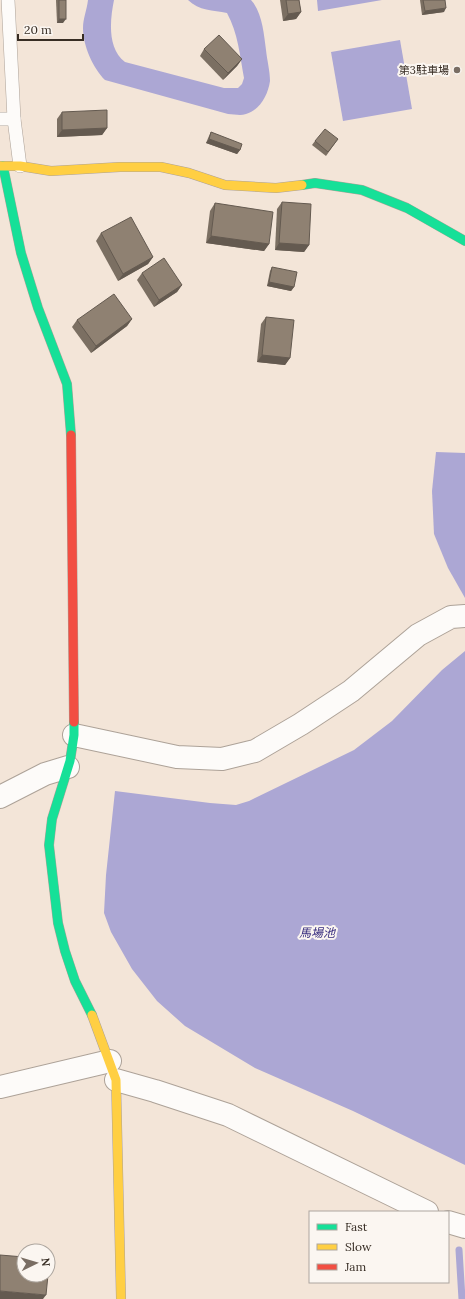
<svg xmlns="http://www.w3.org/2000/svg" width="465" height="1299" viewBox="0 0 465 1299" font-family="Lora,'Noto Sans JP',serif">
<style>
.water{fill:#aca7d4}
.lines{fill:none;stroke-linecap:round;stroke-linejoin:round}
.stream{stroke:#aca7d4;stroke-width:7}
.lane-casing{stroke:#ada298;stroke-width:14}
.street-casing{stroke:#ada298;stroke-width:24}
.fast-casing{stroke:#ada298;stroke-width:10}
.slow-casing{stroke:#ada298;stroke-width:10}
.jam-casing{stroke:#ada298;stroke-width:10}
.lane{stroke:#fdfbf9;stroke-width:13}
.street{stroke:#fdfbf9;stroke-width:22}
.fast{stroke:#16e098;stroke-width:9}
.slow{stroke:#ffcf43;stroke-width:9}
.jam{stroke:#f24e42;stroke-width:9}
.wall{fill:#7b6f62}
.shaded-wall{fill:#645a50}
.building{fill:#8f8172;stroke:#645a50}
.poi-dot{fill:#796d63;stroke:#fbf6f1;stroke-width:1.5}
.labels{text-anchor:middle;stroke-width:4;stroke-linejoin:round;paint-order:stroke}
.poi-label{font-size:11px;fill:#372d24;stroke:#fbf6f1;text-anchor:end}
.water-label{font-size:12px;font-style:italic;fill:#382d7f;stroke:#fbf6f1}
</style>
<rect width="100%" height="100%" fill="#f3e5d8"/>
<g class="water">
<path d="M 88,0 L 114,0 C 110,20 107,48 125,62 L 224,88 L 238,88 L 242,84 L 244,78 C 240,56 238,33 227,13 C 213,10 199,11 188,0 L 251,0 C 262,12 264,34 266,50 C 267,60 270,71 270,81 C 268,95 260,110 246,114 C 240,116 234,114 228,114 L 105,80 C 93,68 83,46 83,28 C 83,19 87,9 88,0 Z"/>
<polygon points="317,0 382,0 318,11"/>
<polygon points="400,40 412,109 343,121 331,52"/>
<polygon points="436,452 465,453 465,598 448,568 434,534 432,491"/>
<polygon points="465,651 465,1165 353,1111 255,1068 185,1026 157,1001 132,969 111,932 104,913 106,875 115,791 210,803 236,805 249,801 354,750 392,721 442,670"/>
</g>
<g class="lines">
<polyline class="stream" points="459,1250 462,1299"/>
<g class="lane-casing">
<g id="lane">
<polyline points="8,0 14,119 20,166"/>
<polyline points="0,119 14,119"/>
</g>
</g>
<g class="street-casing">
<g id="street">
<polyline points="74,735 177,757 222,759 255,751 301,724 351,691 418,635 451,617 465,616"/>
<polyline points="0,797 45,774 68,767"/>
<polyline points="116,1080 155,1091 228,1115 427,1212"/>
<polyline points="0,1087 110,1061"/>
<polyline points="448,1222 465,1227"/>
</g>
</g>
<g class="fast-casing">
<g id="fast">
<polyline points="3,166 21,253 38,308 67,384 71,435"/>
<polyline points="302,185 315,183 362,190 407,208 465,241"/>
<polyline points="74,722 74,735 70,761 52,819 49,845 58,923 65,951 75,981 92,1015"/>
</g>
</g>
<g class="slow-casing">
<g id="slow">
<polyline points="0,166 20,166 51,171 120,167 161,167 189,173 225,185 276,188 302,185"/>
<polyline points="92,1015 116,1080 121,1299"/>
</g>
</g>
<g class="jam-casing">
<polyline id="jam" points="71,435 74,722"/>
</g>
<use href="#lane" class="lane"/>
<use href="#street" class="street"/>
<use href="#fast" class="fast"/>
<use href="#slow" class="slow"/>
<use href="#jam" class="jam"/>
</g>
<g class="wall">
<polygon points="56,0 66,0 63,23 57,23"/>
<polygon points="280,0 299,0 301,12 296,19 283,21"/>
<polygon points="420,0 445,0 444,12 422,15"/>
<polygon points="204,49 242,59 237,66 223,80 200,56"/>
<polygon points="62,112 107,128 102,135 57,137 57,119"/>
<polygon points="211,132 240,150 237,154 206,143 209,136"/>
<polygon points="338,139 326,156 312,145 315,141"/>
<polygon points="282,202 309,245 304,252 275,250 277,209"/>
<polygon points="215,203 269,244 264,251 206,243 210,211"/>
<polygon points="101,233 153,257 148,264 118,281 96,241"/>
<polygon points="272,267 294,287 291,291 267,286 270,271"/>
<polygon points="142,273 182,285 177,292 154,307 137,280"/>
<polygon points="266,317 290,358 285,365 257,362 261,324"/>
<polygon points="132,319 127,326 91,353 72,327 77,320"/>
</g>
<g class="shaded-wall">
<polygon points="446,8 444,12 422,15 425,11"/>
<polygon points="301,12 296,19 283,21 288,14"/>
<polygon points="59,19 66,19 63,23 57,23"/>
<polygon points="242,59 237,66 223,80 228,73"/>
<polygon points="107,128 102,135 57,137 62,130"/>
<polygon points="209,139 240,150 237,154 206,143"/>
<polygon points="211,236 269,244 264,251 206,243"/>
<polygon points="279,243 309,245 304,252 275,250"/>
<polygon points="153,257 148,264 118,281 123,274"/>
<polygon points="269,282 294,287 291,291 267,286"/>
<polygon points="182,285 177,292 154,307 159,300"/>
<polygon points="132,319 127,326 91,353 96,346"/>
<polygon points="262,355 290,358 285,365 257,362"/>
<polygon points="0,1291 46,1295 43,1299 0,1299"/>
</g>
<g class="building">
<rect x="59" y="0" width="7" height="19"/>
<polygon points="286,0 299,0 301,12 288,14"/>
<polygon points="423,0 445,0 446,8 425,11"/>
<polygon points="219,35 242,59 228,73 204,49"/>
<polygon points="107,110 107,128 62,130 62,112"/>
<polygon points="325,129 338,139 328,152 315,141"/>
<polygon points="211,132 242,144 240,150 209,139"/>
<polygon points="282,202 311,204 309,245 279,243"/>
<polygon points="215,203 273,212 269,244 211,236"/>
<polygon points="131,217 153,257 123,274 101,233"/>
<polygon points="164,258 182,285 159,300 142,273"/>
<polygon points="272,267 297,272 294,287 269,282"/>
<polygon points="114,294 132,319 96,346 77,320"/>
<polygon points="266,317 294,320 290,358 262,355"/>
<polygon points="0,1255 24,1257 24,1275 48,1275 46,1295 0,1291"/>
<polygon points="48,1259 49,1259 48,1274"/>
</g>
<circle class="poi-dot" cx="457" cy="70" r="4"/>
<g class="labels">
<g class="poi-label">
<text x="449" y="74">第3駐車場</text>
</g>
<g class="water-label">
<text x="317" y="937">馬場池</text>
</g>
</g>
<rect x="309" y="1211" width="140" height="72" fill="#fbf6f1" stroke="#ada69f"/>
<rect x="317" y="1224" width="20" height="6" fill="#16e098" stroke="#ada69f"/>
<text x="345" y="1231" font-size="12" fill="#372d24">Fast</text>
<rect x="317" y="1244" width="20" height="6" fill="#ffcf43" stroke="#ada69f"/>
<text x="345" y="1251" font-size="12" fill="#372d24">Slow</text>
<rect x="317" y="1264" width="20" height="6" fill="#f24e42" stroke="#ada69f"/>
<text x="345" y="1271" font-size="12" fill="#372d24">Jam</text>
<g transform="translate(36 1263) rotate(85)"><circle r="19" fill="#fbf6f1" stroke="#ada69f"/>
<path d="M0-3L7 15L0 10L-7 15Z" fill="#796d63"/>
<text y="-6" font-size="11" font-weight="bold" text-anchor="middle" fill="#372d24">N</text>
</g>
<path d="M18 34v6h65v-6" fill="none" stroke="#372d24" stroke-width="2"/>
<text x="24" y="34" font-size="12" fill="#372d24" stroke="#fbf6f1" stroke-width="3" paint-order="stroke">20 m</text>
</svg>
